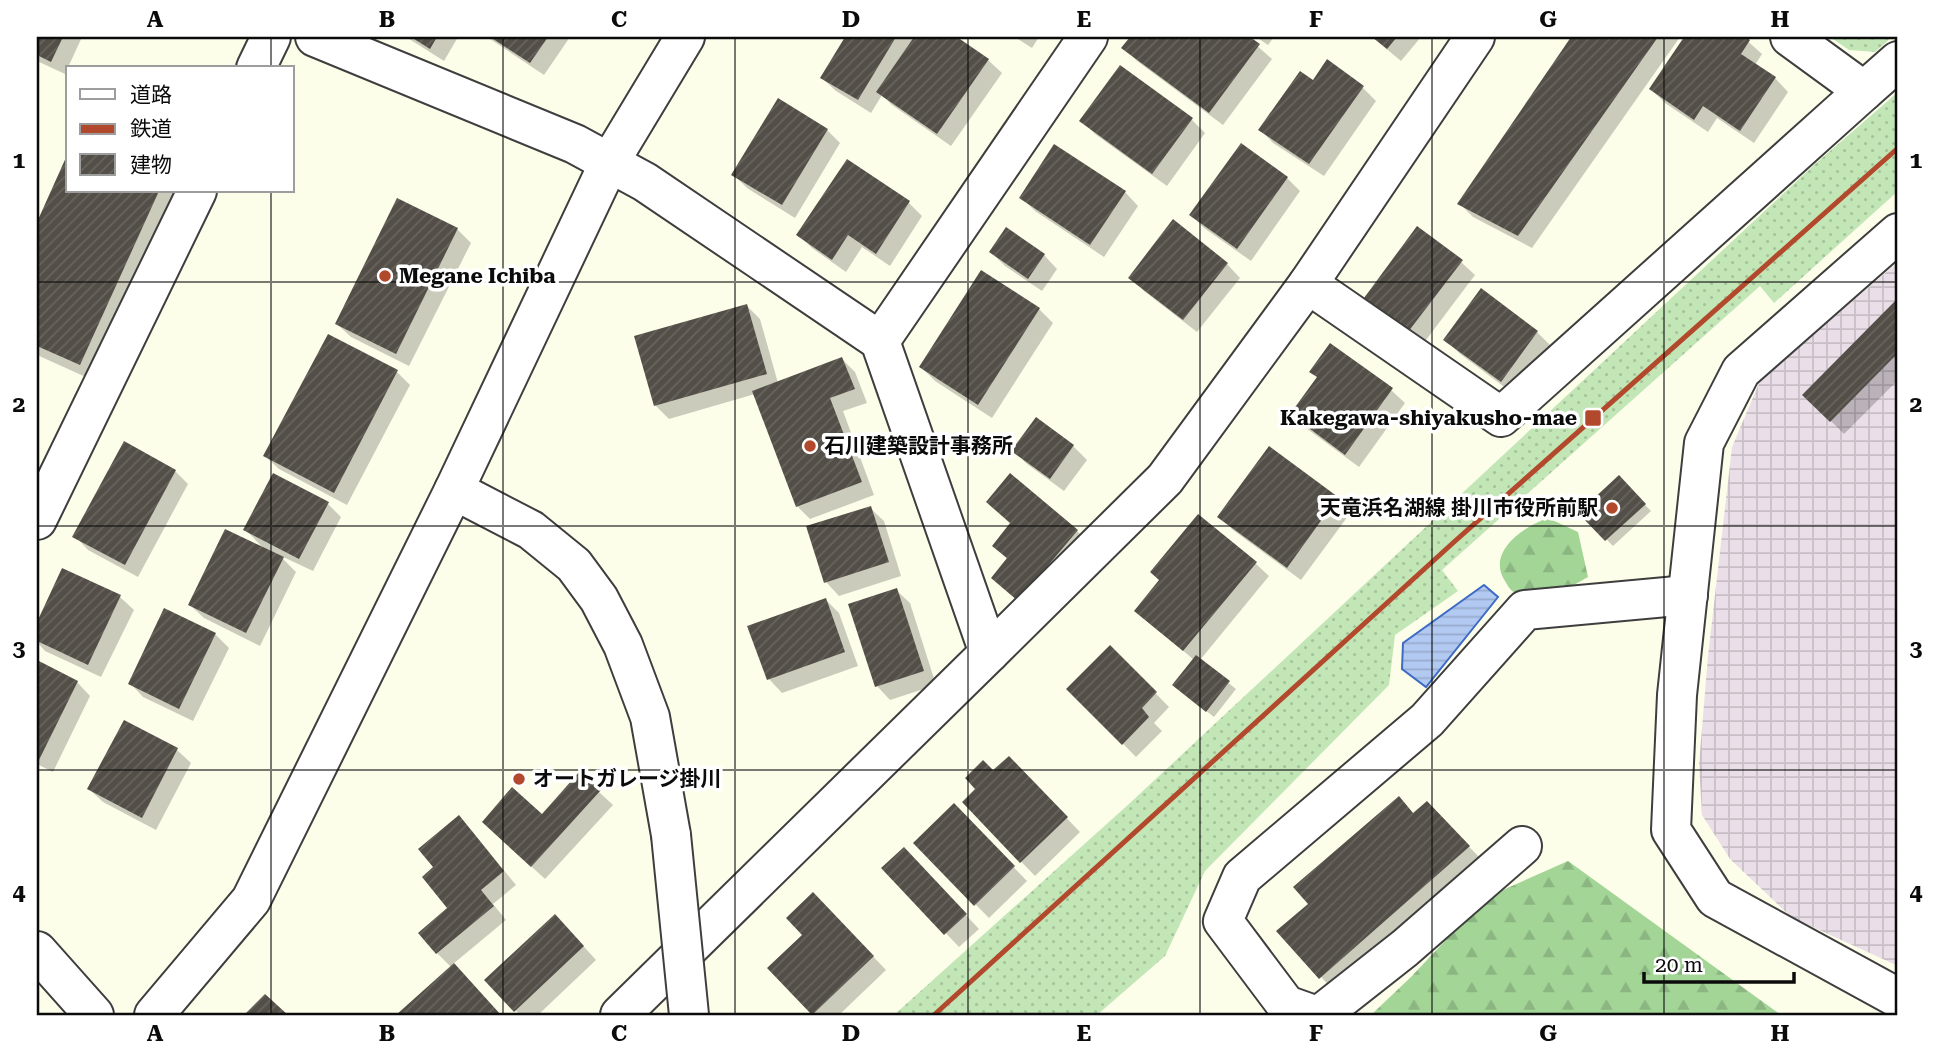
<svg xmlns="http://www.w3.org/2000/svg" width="1935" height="1052" viewBox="0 0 1935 1052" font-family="'Roboto Serif','Noto Sans JP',serif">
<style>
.industrial{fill:url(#industrial-grid)}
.grass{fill:url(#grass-dots)}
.forest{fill:url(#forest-firs)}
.water{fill:url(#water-rules);stroke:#3d6bc5;stroke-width:2}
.shadow{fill:#0003}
.building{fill:url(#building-hatch)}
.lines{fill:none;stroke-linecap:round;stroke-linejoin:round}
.minor-casing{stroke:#3e3e3e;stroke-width:42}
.tertiary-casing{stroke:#3e3e3e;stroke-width:42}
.minor{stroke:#fff;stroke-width:38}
.tertiary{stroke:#fff;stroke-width:38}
.rail{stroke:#b3492c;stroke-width:5}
.tertiary-bridge-casing{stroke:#3e3e3e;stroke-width:42;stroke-linecap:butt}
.tertiary-bridge{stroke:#fff;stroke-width:38}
.grid{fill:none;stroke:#0b0b0b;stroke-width:2;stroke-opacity:0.55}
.poi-dot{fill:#b3492c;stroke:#fff;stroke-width:2.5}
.labels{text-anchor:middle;stroke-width:7;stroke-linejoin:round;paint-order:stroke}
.poi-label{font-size:21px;font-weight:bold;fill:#0b0b0b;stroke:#fff;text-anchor:start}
.neatline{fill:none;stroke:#0b0b0b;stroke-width:2.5}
.grid-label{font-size:23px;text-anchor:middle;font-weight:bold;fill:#0b0b0b}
</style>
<defs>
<pattern id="industrial-grid" width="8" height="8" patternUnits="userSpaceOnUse" patternTransform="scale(1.75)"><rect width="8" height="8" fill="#eadfe8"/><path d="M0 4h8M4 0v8" fill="none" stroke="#c7bec6"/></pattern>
<pattern id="grass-dots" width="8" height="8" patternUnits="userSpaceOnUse" patternTransform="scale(1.75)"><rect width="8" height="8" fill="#c3e6b7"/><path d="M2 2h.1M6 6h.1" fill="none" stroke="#a6c49c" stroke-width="1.8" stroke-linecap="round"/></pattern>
<pattern id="forest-firs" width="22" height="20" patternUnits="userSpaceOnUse" patternTransform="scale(1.75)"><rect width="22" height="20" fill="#a3d597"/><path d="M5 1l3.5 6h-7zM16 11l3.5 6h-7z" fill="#8bb681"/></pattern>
<pattern id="water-rules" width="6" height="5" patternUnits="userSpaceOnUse" patternTransform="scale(1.75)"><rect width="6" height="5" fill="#b2c9f2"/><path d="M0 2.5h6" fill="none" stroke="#98abce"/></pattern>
<pattern id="building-hatch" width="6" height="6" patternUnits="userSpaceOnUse" patternTransform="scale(1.75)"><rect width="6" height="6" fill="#534f48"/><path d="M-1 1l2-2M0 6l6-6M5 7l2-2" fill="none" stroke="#67645e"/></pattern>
</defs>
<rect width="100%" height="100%" fill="#fdfeea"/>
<polygon class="industrial" points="1898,262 1898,966 1791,917 1730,859 1702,815 1699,764 1708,656 1732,447 1760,381"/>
<g class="grass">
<polygon points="1830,37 1892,37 1875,52 1849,50"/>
<polygon points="1898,92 1898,191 1774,303 1760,286 1442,570 1458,591 1395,635 1389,685 1205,871 1165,956 1097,1015 894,1015 1130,803 1814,165"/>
</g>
<g class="forest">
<path d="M 1548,518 L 1578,532 L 1588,577 L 1542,603 C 1533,600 1518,596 1511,590 C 1508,587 1507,584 1505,581 C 1486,552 1524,526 1548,518 Z"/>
<polygon points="1568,861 1781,1015 1371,1015 1412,976 1485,898"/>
</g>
<polygon class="water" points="1484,585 1498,597 1426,687 1402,669 1403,643"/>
<g class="shadow">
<polygon points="37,37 82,37 65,74 37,61"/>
<polygon points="406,37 458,37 444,61"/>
<polygon points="487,37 570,37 544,75"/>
<polygon points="847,37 954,37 988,60 1002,73 951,146 892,105 882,95 871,113 836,91 822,78"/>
<polygon points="1015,37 1039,37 1032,48"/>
<polygon points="1132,37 1247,37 1272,59 1223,125 1137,61 1124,48"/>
<polygon points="1256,37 1274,37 1268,45"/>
<polygon points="1372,37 1421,37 1401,61"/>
<polygon points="1573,37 1680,37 1532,248 1473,217 1460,204"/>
<polygon points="1686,37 1743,37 1762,54 1755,65 1775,78 1788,92 1754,143 1717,118 1708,132 1665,103 1651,89"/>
<polygon points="1120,67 1192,120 1205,133 1167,186 1095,134 1082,121"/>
<polygon points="1313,82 1363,88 1376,101 1324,176 1273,143 1260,129"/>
<polygon points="827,130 840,143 795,218 747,188 734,175"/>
<polygon points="68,157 68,191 187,191 99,383 37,355 37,227"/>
<polygon points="848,162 909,203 922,216 890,266 862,247 846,272 812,248 799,235"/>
<polygon points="1287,178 1300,191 1251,261 1204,228 1191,215"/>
<polygon points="1125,192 1138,206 1104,257 1035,211 1022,198"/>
<polygon points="457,229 471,243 409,366 351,337 337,324"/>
<polygon points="1006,229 1044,255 1057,269 1042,291 1005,266 991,252"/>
<polygon points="1461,262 1475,275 1423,344 1379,311 1366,298"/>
<polygon points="1227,264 1240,278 1197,332 1144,291 1130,277"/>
<polygon points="1898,301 1898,380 1844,434 1805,395"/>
<polygon points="747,306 760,319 778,383 842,359 855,372 867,403 843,411 874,495 810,519 797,506 755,394 669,419 655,405"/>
<polygon points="1039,309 1053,323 992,418 935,381 921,367"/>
<polygon points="1537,332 1550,345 1515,395 1459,353 1446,340"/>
<polygon points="397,372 410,385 347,505 279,469 265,456"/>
<polygon points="1391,390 1405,403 1359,467 1306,428 1293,414"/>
<polygon points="1037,420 1073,446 1087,460 1064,491 1027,464 1014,451"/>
<polygon points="1270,449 1337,498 1351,512 1301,580 1233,530 1220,517"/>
<polygon points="175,471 188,484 138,577 88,550 75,536"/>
<polygon points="1619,478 1651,511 1613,546 1581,513"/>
<polygon points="328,504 341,517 313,571 279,555 296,572 260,646 204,618 190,605 264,549 245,529"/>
<polygon points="870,508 884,521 901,576 839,596 826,582"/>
<polygon points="1077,531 1090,544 1033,613 1008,560 994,546"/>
<polygon points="1255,563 1269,576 1200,660 1236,689 1214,717 1181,691 1194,660 1137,611"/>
<polygon points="63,570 120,597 134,610 101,677 45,651 37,642 37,626"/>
<polygon points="896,590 910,603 936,685 890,700 877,686"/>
<polygon points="826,600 839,613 858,666 782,693 769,679"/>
<polygon points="215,634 229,648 193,721 143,697 130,683"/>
<polygon points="1110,647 1169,707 1154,723 1162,731 1136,757 1069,689"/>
<polygon points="37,662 77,682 90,696 53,772 37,764"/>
<polygon points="177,750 191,763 156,830 103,802 89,789"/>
<polygon points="1009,758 1080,832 1035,876 964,802"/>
<polygon points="599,792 613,805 545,879 497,835"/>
<polygon points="1399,798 1414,814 1440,817 1482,860 1334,991 1279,931 1310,904"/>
<polygon points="954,806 1027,881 989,918 915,843"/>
<polygon points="459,818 472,831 516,885 493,904 506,920 453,964 500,1015 399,1015 451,967 437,953 450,908 436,867"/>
<polygon points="917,863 979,929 959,947 884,868"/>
<polygon points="826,907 886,970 839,1015 814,1015 769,968 805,935"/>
<polygon points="568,929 596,960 538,1015 520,1015 487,980"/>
</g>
<g class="building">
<polygon points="37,37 63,37 51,62 37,55"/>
<polygon points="411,37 437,37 430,49"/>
<polygon points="490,37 548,37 530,63"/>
<polygon points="845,37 896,37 858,100 820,78"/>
<polygon points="914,37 957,37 989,59 937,134 876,92"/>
<polygon points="1130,37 1250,37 1260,44 1209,113 1121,48"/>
<polygon points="1372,37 1397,37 1387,49"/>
<polygon points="1571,37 1658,37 1518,236 1457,204"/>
<polygon points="1684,37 1746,37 1750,40 1741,54 1776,77 1740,131 1703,106 1694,120 1649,89"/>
<polygon points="1327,59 1364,86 1309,164 1258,130 1300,71 1313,80"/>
<polygon points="1120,65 1193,118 1152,174 1079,121"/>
<polygon points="778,98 828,129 782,205 731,175"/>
<polygon points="1241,143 1288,177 1237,249 1189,215"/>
<polygon points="1054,144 1126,191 1090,245 1019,198"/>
<polygon points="68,153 68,191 159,191 80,365 37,346 37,222"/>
<polygon points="847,159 910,201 876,254 848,235 832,260 796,235"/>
<polygon points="397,198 458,228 396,354 335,324"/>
<polygon points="1173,219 1228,263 1183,320 1128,278"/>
<polygon points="1417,226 1463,260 1408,332 1364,298"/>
<polygon points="1006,227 1045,254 1028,279 989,252"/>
<polygon points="981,270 1040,308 978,405 919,367"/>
<polygon points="1481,288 1538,331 1501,382 1443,340"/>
<polygon points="1898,298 1898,353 1830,422 1802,395"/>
<polygon points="747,304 767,374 654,406 634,336"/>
<polygon points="328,334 398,370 334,493 263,456"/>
<polygon points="1330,343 1393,388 1345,455 1290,414 1317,377 1309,372"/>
<polygon points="842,357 855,389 830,398 862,482 796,507 752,391"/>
<polygon points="1036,417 1074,445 1050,479 1011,451"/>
<polygon points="124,441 176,470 125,565 72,537"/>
<polygon points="1269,446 1338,497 1287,568 1217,517"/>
<polygon points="273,473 329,502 299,559 243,530"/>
<polygon points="1010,473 1078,530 1018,601 991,578 1007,558 992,546 1010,523 986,502"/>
<polygon points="1619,475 1646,504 1605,541 1578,513"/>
<polygon points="871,506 889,562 824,583 806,526"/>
<polygon points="1198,514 1257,562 1183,651 1134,611 1159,580 1150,572"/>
<polygon points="225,529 284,557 246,633 188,605"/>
<polygon points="62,568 121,595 88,665 37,641 37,622"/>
<polygon points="897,588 924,671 875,687 848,604"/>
<polygon points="826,598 845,652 767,680 747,626"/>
<polygon points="164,608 216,633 179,709 128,684"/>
<polygon points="1110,645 1157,692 1142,708 1149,717 1122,745 1066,689"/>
<polygon points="1196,655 1230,681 1206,712 1172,685"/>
<polygon points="37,660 78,681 39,760 37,759"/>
<polygon points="124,720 178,748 142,818 87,789"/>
<polygon points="1009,756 1068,817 1020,863 962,802 975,789 965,778 983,760 993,770"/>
<polygon points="580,771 601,790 531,867 482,822 512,787 542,814"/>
<polygon points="1399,796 1413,813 1427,801 1470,846 1319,979 1276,931 1308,904 1293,887"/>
<polygon points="954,803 1015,866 974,906 913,843"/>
<polygon points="459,815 504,871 481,890 494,906 436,954 418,933 447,908 422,877 433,867 418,849"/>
<polygon points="904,847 967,914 944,935 881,868"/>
<polygon points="813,892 874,956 812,1015 767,968 802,935 786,918"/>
<polygon points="555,914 584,946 514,1012 484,980"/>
<polygon points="454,963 501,1015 396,1015"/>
<polygon points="265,994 288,1015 244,1015"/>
</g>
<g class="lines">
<g class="minor-casing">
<g id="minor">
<polyline points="315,37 575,144 645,182 880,341 989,653 1165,479 1308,284 1475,37"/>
<polyline points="1790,37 1864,91 1898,61"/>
<polyline points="256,68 271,37"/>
<polyline points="1898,233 1741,371 1704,443 1677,695 1671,830 1715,898 1898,998"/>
<polyline points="1308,284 1501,417 1864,91"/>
<polyline points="880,341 1088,37"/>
<polyline points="37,520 197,191"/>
<polyline points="37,951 94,1015"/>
<polyline points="620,1015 989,653"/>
<polyline points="1314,1015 1286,1005 1223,921 1242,877 1427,720 1525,610 1688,595"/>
<polyline points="1320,1015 1405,948 1522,846"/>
</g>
</g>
<g class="tertiary-casing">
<g id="tertiary">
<polyline points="454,490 531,530 574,565 599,599 623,645 650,717 671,835"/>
<polyline points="154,1015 251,900 454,490 609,163 685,37"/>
</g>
</g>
<use href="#minor" class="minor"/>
<use href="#tertiary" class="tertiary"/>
<polyline class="rail" points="934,1015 1454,542 1898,148"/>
<g class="tertiary-bridge-casing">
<polyline id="tertiary-bridge" points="671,835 689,1015"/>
</g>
<use href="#tertiary-bridge" class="tertiary-bridge"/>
</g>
<path class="grid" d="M 271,37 L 271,68M 503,37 L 503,1015M 735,37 L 735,1015M 968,37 L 968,1015M 1200,37 L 1200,1015M 1432,37 L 1432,1015M 1664,37 L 1664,1015M 271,191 L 271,1015M 37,282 L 1898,282M 37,526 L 1898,526M 37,770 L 1898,770"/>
<g class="poi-dot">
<circle cx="385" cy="276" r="7"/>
<rect x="1584" y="409" width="18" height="18" rx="3.5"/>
<circle cx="810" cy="446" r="7"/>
<circle cx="1612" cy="508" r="7"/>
<circle cx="519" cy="779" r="7"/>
</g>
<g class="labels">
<g class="poi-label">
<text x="399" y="283">Megane Ichiba</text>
<text x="1577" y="425" text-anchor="end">Kakegawa-shiyakusho-mae</text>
<text x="824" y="453">石川建築設計事務所</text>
<text x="1598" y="515" text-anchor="end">天竜浜名湖線 掛川市役所前駅</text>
<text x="533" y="786">オートガレージ掛川</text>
</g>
</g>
<rect width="1935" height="1052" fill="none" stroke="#ffffff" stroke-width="77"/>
<rect x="66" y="66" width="228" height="126" fill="#ffffff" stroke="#9d9d9d" stroke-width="2"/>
<rect x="80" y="89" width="35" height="10" fill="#ffffff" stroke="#9d9d9d" stroke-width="2"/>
<text x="130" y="102" font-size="21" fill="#0b0b0b">道路</text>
<rect x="80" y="124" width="35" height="10" fill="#b3492c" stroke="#9d9d9d" stroke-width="2"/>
<text x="130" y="136" font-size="21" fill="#0b0b0b">鉄道</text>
<rect x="80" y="154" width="35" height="21" fill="url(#building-hatch)" stroke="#9d9d9d" stroke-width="2"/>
<text x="130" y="172" font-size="21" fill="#0b0b0b">建物</text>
<path d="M1644 972v10h150v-10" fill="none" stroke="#0b0b0b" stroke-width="3.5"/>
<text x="1655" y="972" font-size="21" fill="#0b0b0b" stroke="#ffffff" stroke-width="5" paint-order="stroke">20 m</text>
<rect x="38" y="38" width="1858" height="976" class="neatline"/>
<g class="grid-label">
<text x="155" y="27">A</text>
<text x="387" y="27">B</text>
<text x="619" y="27">C</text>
<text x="851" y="27">D</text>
<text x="1084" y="27">E</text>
<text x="1316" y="27">F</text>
<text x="1548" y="27">G</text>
<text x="1780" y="27">H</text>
<text x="19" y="168">1</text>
<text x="1916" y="168">1</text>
<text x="19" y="412">2</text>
<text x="1916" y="412">2</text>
<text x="19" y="656">3</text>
<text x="1916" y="656">3</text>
<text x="19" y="900">4</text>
<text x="1916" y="900">4</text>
<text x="155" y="1041">A</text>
<text x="387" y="1041">B</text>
<text x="619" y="1041">C</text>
<text x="851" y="1041">D</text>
<text x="1084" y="1041">E</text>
<text x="1316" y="1041">F</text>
<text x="1548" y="1041">G</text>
<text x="1780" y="1041">H</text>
</g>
</svg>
